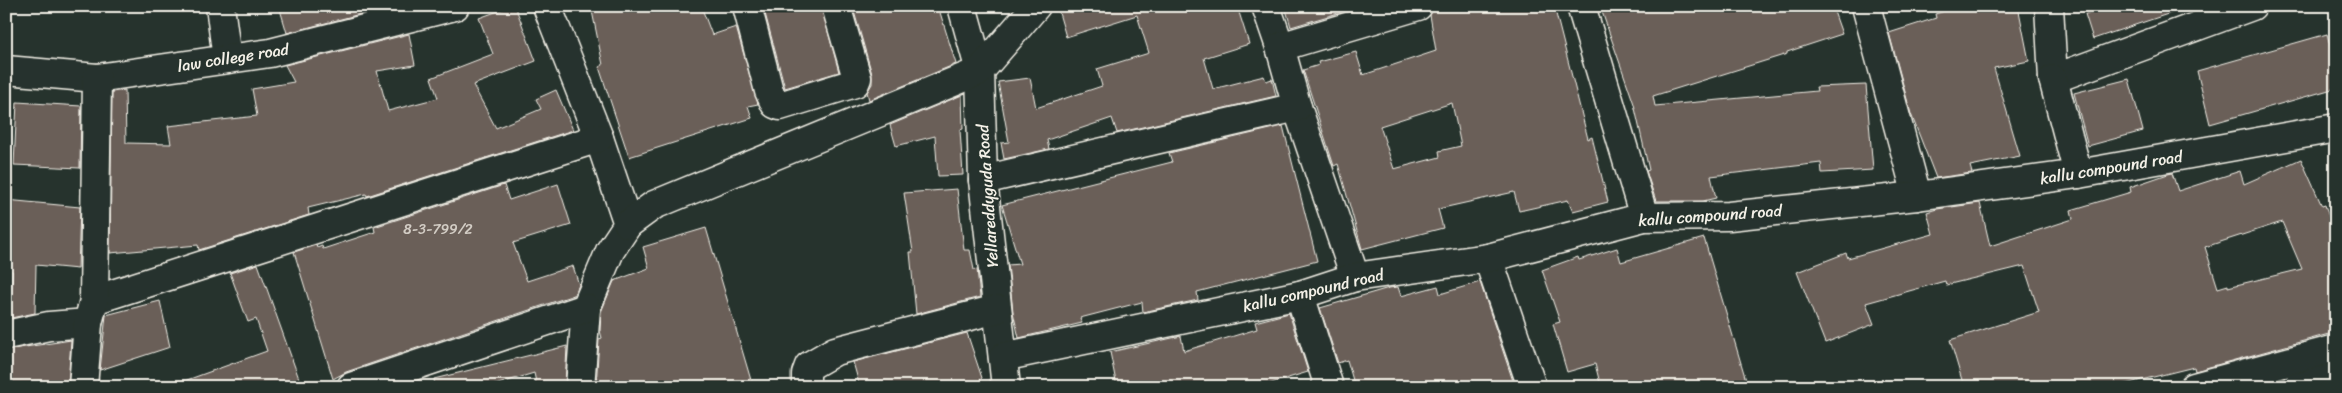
<svg xmlns="http://www.w3.org/2000/svg" width="2342" height="393" viewBox="0 0 2342 393" font-family="Sriracha,sans-serif">
<style>
.building{fill:#6a5e59;stroke:#f4f1e8;fill-rule:evenodd}
.lines{fill:none;stroke-linecap:round;stroke-linejoin:round}
.minor-casing{stroke:#f4f1e8;stroke-width:31}
.major-casing{stroke:#f4f1e8;stroke-width:31}
.minor{stroke:#26332d;stroke-width:28}
.major{stroke:#26332d;stroke-width:28}
.labels{text-anchor:middle;stroke-width:4;stroke-linejoin:round;paint-order:stroke}
.number-label{font-size:14px;fill:#d2ccc4}
.street-label{font-size:16px;fill:#f4f1e8;stroke:#26332d}
</style>
<rect width="100%" height="100%" fill="#26332d"/>
<filter id="ink" filterUnits="userSpaceOnUse"><feTurbulence type="fractalNoise" baseFrequency=".02" numOctaves="2"/><feDisplacementMap in="SourceGraphic" scale="10" xChannelSelector="R" yChannelSelector="G"/><feConvolveMatrix kernelMatrix="1 2 1 2 8 2 1 2 1" color-interpolation-filters="sRGB"/></filter>
<g filter="url(#ink)">
<g class="building">
<polygon points="279,6 391,6 287,33"/>
<polygon points="512,6 515,6 536,61 473,85 496,128 541,109 536,99 556,90 573,130 367,196 366,194 308,208 309,215 199,250 198,245 110,253 112,92 125,90 126,143 171,144 168,126 257,116 252,89 294,82 285,65 409,34 415,65 377,71 388,111 438,98 431,78 493,54 479,18"/>
<polygon points="591,6 701,6 712,35 736,27 758,104 748,106 752,118 629,157 599,67 603,65"/>
<polygon points="763,6 821,6 839,72 785,88"/>
<polygon points="857,6 938,6 956,64 869,100 867,92 872,84 872,74 853,8"/>
<polygon points="1057,6 1237,6 1249,44 1204,58 1213,89 1264,76 1266,81 1272,79 1276,96 1117,133 1112,118 1047,140 1049,149 1004,159 1001,143 1009,142 998,82 1030,78 1036,108 1102,86 1097,69 1149,53 1137,15 1066,37"/>
<polygon points="1285,6 1354,6 1355,8 1291,27"/>
<path d="M 1433,6 L 1554,6 L 1588,139 L 1592,137 L 1608,202 L 1573,211 L 1568,200 L 1519,211 L 1514,192 L 1438,209 L 1443,228 L 1362,249 L 1338,164 L 1334,166 L 1303,70 L 1319,65 L 1318,62 L 1356,52 L 1363,75 L 1436,51 L 1430,15 ZM 1452,103 L 1461,146 L 1439,151 L 1440,157 L 1394,169 L 1380,126 Z"/>
<polygon points="1600,6 1832,6 1842,34 1787,52 1787,54 1653,96 1655,106 1817,91 1816,87 1866,85 1873,170 1822,173 1821,163 1711,176 1716,198 1703,201 1656,201 1646,171 1649,170 1634,104"/>
<polygon points="1961,6 2018,6 2029,61 1994,68 2020,156 1970,166 1972,173 1936,178 1911,114 1889,33 1936,18 1935,14"/>
<polygon points="2095,6 2180,6 2180,10 2093,39 2085,14 2097,10"/>
<polygon points="2327,34 2336,67 2336,88 2210,124 2197,71"/>
<polygon points="2129,79 2143,131 2088,146 2074,93"/>
<polygon points="962,95 963,129 960,130 963,175 938,176 935,136 896,146 890,125"/>
<polygon points="17,102 81,106 80,168 14,165"/>
<polygon points="1283,126 1317,261 1197,292 1198,300 1143,312 1142,302 1080,318 1082,323 1019,338 1013,312 1008,265 1020,264 1002,205 1172,162 1169,153"/>
<path d="M 2301,159 L 2322,206 L 2325,205 L 2336,238 L 2336,332 L 2195,371 L 2194,367 L 2113,387 L 1964,387 L 1950,340 L 2039,312 L 2024,266 L 1946,285 L 1945,281 L 1866,303 L 1874,324 L 1825,343 L 1797,272 L 1846,253 L 1848,258 L 1933,234 L 1927,212 L 1937,209 L 1980,203 L 1990,246 L 2073,219 L 2071,210 L 2131,192 L 2130,187 L 2168,174 L 2172,173 L 2178,191 L 2240,171 L 2244,184 ZM 2282,222 L 2302,269 L 2228,287 L 2228,285 L 2218,288 L 2205,247 Z"/>
<polygon points="558,184 571,225 513,243 527,281 573,266 579,285 574,295 346,372 333,379 294,252 316,245 317,248 322,246 323,249 375,232 374,227 504,185 509,200"/>
<polygon points="957,189 964,250 970,250 974,270 977,269 980,297 916,314 910,252 913,252 904,193"/>
<polygon points="6,200 80,207 78,269 36,265 35,313 11,318 12,271 6,270"/>
<polygon points="706,228 753,387 596,387 599,339 602,338 600,331 601,312 614,281 649,268 643,247"/>
<polygon points="1704,238 1748,387 1601,387 1595,364 1567,372 1553,324 1560,322 1542,270 1578,257 1579,260 1617,248 1621,262"/>
<polygon points="258,264 302,387 176,387 176,384 267,351 256,319 248,322 230,273"/>
<polygon points="1480,282 1515,387 1355,387 1347,360 1338,363 1320,308 1389,288 1398,287 1401,296 1438,286 1440,294"/>
<polygon points="160,301 170,347 100,370 106,315"/>
<polygon points="1289,313 1308,372 1258,387 1117,387 1110,352 1181,336 1184,351 1257,329 1255,322"/>
<polygon points="967,333 982,378 973,387 860,387 853,362"/>
<polygon points="71,340 68,387 6,384 6,350"/>
<polygon points="567,346 565,387 537,387 534,373 488,387 435,387 434,379"/>
</g>
<g class="lines">
<g class="minor-casing">
<g id="minor">
<polyline points="220,6 227,59"/>
<polyline points="547,6 599,138 628,224 610,251 586,308 580,387"/>
<polyline points="747,6 769,91 775,104 780,106 855,83 857,78 836,6"/>
<polyline points="962,6 980,71 983,180 1006,387"/>
<polyline points="1266,6 1280,47"/>
<polyline points="1581,6 1644,217"/>
<polyline points="1866,6 1917,196"/>
<polyline points="2049,6 2053,79 2252,6"/>
<polyline points="6,70 97,78 270,53 455,6"/>
<polyline points="2053,79 2078,174"/>
<polyline points="1297,107 1355,277"/>
<polyline points="983,180 1297,107 1280,47 1418,6"/>
<polyline points="628,224 654,205 980,71 1036,6"/>
<polyline points="1488,258 1532,387"/>
<polyline points="1300,295 1329,387"/>
<polyline points="94,300 599,138"/>
<polyline points="6,335 49,326 88,323"/>
<polyline points="1003,357 1300,295 1355,277 1488,258 1644,217 1729,216 1917,196 2078,174 2336,128"/>
<polyline points="83,387 88,323 94,300 97,78"/>
<polyline points="351,387 586,308"/>
<polyline points="806,387 806,374 809,366 835,351 997,309"/>
</g>
</g>
<g class="major-casing">
<g id="major">
<polyline points="2194,387 2336,349"/>
<polyline points="2297,387 2336,377"/>
</g>
</g>
<use href="#minor" class="minor"/>
<use href="#major" class="major"/>
</g>
</g>
<g class="labels">
<g class="number-label">
<text x="438" y="234">8-3-799/2</text>
</g>
<g class="street-label">
<text transform="translate(233 57) rotate(-9)" y="6">law college road</text>
<text transform="translate(2111 167) rotate(-9)" y="6">kallu compound road</text>
<text transform="translate(987 196) rotate(-94)" y="6">Yellareddyguda Road</text>
<text transform="translate(1710 215) rotate(-4)" y="6">kallu compound road</text>
<text transform="translate(1313 290) rotate(-13)" y="6">kallu compound road</text>
</g>
</g>
<rect width="2342" height="393" fill="none" stroke="#26332d" stroke-width="25"/>
<rect x="12" y="12" width="2317" height="368" fill="none" stroke="#f4f1e8" stroke-width="2" filter="url(#ink)"/>
</svg>
